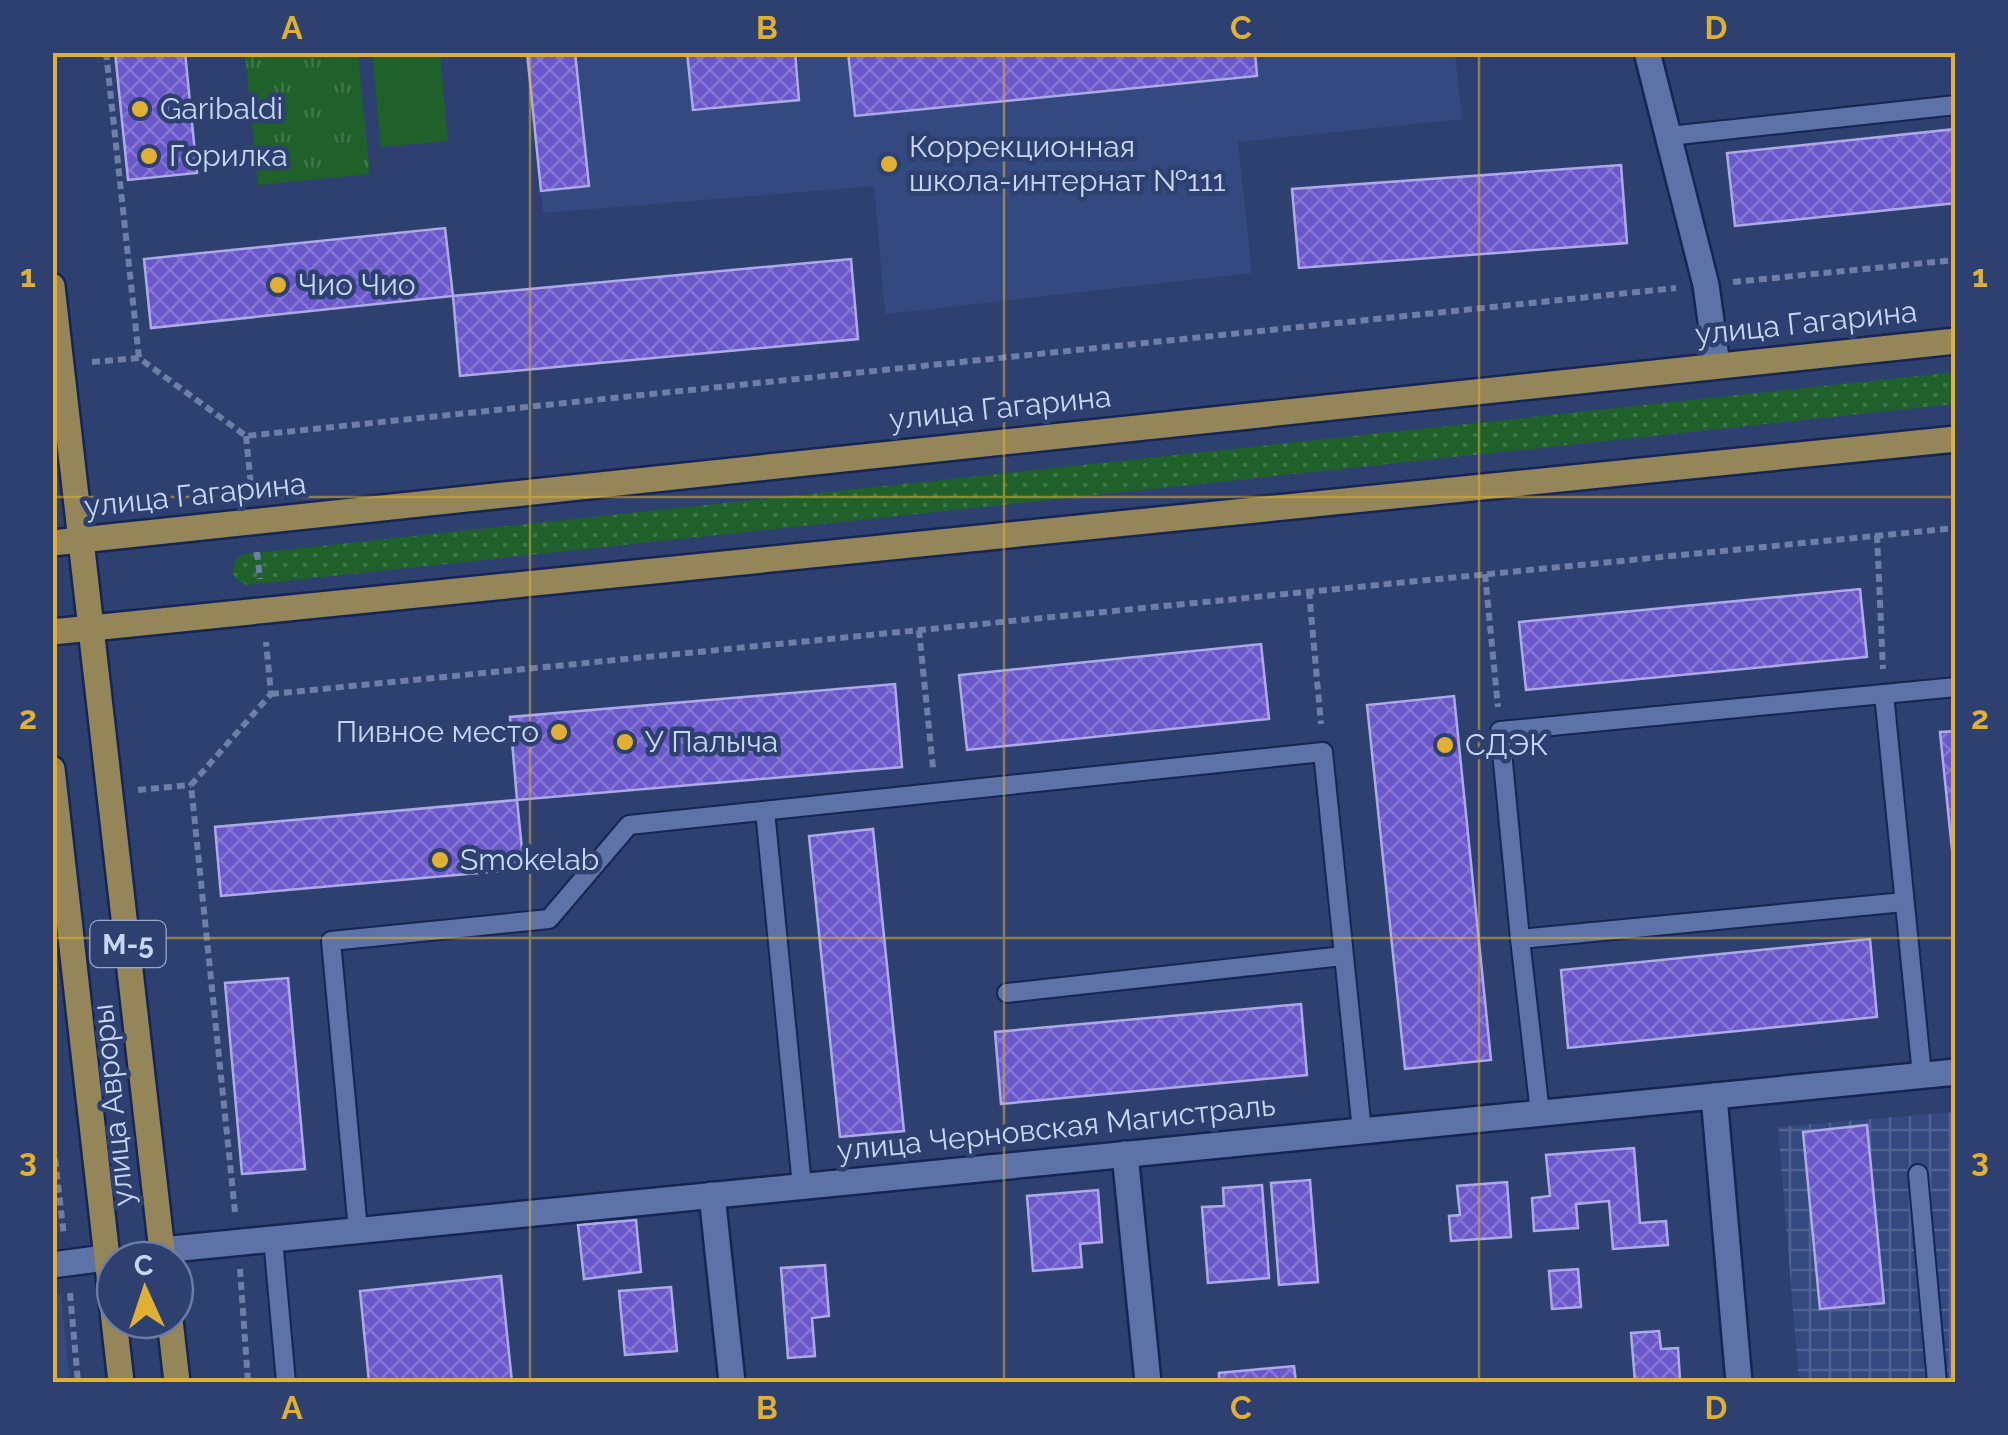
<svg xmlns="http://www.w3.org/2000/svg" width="2008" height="1435" viewBox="0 0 2008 1435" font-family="Raleway,sans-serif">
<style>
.built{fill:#344980}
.industrial{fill:url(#industrial-grid)}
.grass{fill:url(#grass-dots)}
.park{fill:url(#park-tufts)}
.garden{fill:#1f602b}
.building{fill:url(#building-cross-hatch);stroke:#aeaae7;stroke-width:2.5}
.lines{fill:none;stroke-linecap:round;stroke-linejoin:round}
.service-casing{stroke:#162553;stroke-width:22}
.minor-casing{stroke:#162553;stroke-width:30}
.primary-casing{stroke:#162553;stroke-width:30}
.path{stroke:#6f7ea7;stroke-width:6;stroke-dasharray:8 5;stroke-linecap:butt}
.service{stroke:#5d73a7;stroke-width:18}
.minor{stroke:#5d73a7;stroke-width:25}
.primary{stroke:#958659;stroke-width:25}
.grid{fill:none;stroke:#dfb034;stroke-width:2.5;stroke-opacity:0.55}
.poi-dot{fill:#dfb034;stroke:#2e4070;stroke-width:4}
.labels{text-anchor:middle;stroke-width:9;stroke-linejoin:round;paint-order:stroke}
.shield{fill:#2e4070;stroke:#9aa9cc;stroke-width:2.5}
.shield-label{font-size:28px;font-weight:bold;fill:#c9d6f3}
.poi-label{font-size:30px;fill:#c9d6f3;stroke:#2e4070;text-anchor:start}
.street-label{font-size:30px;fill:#c9d6f3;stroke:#2e4070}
.neatline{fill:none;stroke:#dfb034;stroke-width:4}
.grid-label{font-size:32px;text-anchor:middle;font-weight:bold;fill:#dfb034}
</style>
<defs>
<pattern id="industrial-grid" width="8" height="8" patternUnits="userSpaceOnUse" patternTransform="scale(2.5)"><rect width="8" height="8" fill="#344980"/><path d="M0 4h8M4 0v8" fill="none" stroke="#506292"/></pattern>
<pattern id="grass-dots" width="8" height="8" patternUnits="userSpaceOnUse" patternTransform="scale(2.5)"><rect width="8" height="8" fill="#1f602b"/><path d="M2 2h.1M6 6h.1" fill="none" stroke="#3e764a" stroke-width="1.8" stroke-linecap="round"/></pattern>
<pattern id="park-tufts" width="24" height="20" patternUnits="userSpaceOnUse" patternTransform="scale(2.5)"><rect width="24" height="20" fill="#1f602b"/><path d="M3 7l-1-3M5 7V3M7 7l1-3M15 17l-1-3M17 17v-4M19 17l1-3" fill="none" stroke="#3e764a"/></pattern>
<pattern id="building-cross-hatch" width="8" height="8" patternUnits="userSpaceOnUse" patternTransform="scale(2.5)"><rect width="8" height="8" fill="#6a57c9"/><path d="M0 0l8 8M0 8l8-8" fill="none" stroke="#8576d3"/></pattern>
</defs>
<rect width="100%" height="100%" fill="#2e4070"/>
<g class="built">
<polygon points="527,53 1455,53 1462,119 1238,142 1252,273 885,314 874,186 543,213"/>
<polygon points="61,1294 70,1382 53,1382 53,1295"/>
</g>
<polygon class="industrial" points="1955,1112 1955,1382 1799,1382 1778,1127"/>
<polygon class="grass" points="1955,372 1955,404 247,585 237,580 233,573 235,560 244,554"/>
<polygon class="park" points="245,53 358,53 370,174 258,185"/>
<polygon class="garden" points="372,53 440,53 448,141 381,147"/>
<g class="building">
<polygon points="115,52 185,52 197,173 128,180"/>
<polygon points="527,52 575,52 589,186 541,191"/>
<polygon points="687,52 795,52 799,100 693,110"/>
<polygon points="848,52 1255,52 1257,76 855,116"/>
<polygon points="1956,129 1956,203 1735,226 1727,153"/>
<polygon points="1621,165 1627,243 1299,268 1292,189"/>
<polygon points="445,228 453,296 151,328 144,259"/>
<polygon points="851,259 858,339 460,376 453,296"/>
<polygon points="1860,589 1867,657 1526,690 1519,622"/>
<polygon points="1261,644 1269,719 967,750 959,675"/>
<polygon points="895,684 902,767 517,800 510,717"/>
<polygon points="1454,696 1491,1060 1405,1069 1367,705"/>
<polygon points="1956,731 1956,889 1940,732"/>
<polygon points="517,800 524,869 221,896 215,827"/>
<polygon points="873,829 904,1131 840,1137 809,836"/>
<polygon points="1870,939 1877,1017 1568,1048 1561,970"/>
<polygon points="288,978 305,1169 242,1174 225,983"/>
<polygon points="1301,1004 1307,1075 1001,1104 995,1032"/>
<polygon points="1867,1125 1884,1303 1820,1309 1803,1132"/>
<polygon points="1634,1148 1640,1223 1666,1221 1668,1245 1613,1249 1609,1201 1576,1204 1578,1228 1534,1231 1532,1198 1550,1196 1546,1155"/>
<polygon points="1310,1180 1318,1282 1279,1285 1271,1183"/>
<polygon points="1507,1182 1511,1237 1451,1241 1449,1216 1460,1215 1457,1186"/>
<polygon points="1262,1185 1269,1278 1208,1283 1202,1207 1224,1206 1223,1188"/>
<polygon points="1098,1190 1102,1242 1080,1244 1082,1267 1033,1271 1027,1196"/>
<polygon points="636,1220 641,1272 584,1279 578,1225"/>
<polygon points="825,1265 829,1316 812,1318 815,1356 788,1358 781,1268"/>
<polygon points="1578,1269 1581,1307 1552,1309 1549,1271"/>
<polygon points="501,1276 512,1382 369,1382 360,1291"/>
<polygon points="671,1287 677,1351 625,1355 619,1291"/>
<polygon points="1659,1331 1661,1349 1678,1348 1680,1379 1635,1382 1631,1333"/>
<polygon points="1294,1366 1296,1382 1219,1382 1219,1373"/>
</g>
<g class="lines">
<g class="service-casing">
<g id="service">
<polyline points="1669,136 1956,105"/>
<polyline points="1884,694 1922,1075"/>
<polyline points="765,811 802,1186"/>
<polyline points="1904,902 1520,939 1500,731 1956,687"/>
<polyline points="1520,939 1540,1113"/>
<polyline points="1007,993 1343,956"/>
<polyline points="1918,1174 1937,1382"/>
<polyline points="358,1230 331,941 549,919 629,825 1323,752 1362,1131"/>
<polyline points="273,1239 286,1382"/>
</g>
</g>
<g class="minor-casing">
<g id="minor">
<polyline points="1647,52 1706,285 1717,365"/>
<polyline points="1714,1096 1739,1382"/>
<polyline points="1125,1154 1148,1382"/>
<polyline points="712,1195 732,1382"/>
<polyline points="162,1250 1956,1072"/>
<polyline points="52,1265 105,1258"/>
</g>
</g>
<g class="primary-casing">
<g id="primary">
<polyline points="52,286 163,1260"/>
<polyline points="52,543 1956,341"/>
<polyline points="52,632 1956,439"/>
<polyline points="52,769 121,1382"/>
<polyline points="170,1320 177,1382"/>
</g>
</g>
<g class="path">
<polyline points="106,52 139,358"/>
<polyline points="1733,282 1956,260"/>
<polyline points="92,362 139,358 246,436 1676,288"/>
<polyline points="246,436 252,495"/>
<polyline points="1877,535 1883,669"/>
<polyline points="257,552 260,579"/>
<polyline points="1485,574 1498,707"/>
<polyline points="1309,591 1321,724"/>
<polyline points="919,630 933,768"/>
<polyline points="271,694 1956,528"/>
<polyline points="138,790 191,785"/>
<polyline points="52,1133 64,1236"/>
<polyline points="235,1212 191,785 271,694 266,642"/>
<polyline points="240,1269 248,1382"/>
<polyline points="70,1293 78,1382"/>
</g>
<use href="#service" class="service"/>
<use href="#minor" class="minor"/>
<use href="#primary" class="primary"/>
</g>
<path class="grid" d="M 530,52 L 530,1382M 1004,52 L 1004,1382M 1479,52 L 1479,1382M 52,497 L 1956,497M 52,938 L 1956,938"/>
<g class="poi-dot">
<circle cx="140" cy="109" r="10"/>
<circle cx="149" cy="156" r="10"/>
<circle cx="889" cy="164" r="10"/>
<circle cx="278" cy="285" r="10"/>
<circle cx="559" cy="732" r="10"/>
<circle cx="625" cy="742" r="10"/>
<circle cx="1445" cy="745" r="10"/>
<circle cx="440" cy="860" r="10"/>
</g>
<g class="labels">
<rect class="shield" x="90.5" y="921" width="75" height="46" rx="8"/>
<g class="shield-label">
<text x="128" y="954">М-5</text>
</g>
<g class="poi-label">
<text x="160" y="119">Garibaldi</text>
<text x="909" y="157">Коррекционная<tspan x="909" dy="34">школа-интернат №111</tspan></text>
<text x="169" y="166">Горилка</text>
<text x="298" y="295">Чио Чио</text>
<text x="539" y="742" text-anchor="end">Пивное место</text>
<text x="645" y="752">У Палыча</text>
<text x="1465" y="755">СДЭК</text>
<text x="460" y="870">Smokelab</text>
</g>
<g class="street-label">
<text transform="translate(1806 323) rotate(-6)" y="10">улица Гагарина</text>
<text transform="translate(1000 408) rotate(-6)" y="10">улица Гагарина</text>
<text transform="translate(195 495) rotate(-6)" y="10">улица Гагарина</text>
<text transform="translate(113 1105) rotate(-96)" y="10">улица Авроры</text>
<text transform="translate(1056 1128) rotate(-6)" y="10">улица Черновская Магистраль</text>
</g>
</g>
<rect width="2008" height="1435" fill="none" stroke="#2e4070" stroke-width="110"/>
<g transform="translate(145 1290) rotate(357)"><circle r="48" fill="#2e4070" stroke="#6c7ca4" stroke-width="2.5"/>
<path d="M0-8L18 38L0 25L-18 38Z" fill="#dfb034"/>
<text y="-15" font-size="28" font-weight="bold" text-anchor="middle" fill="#c9d6f3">С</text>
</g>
<rect x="55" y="55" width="1898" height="1325" class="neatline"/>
<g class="grid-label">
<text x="292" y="39">A</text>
<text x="767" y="39">B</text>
<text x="1241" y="39">C</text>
<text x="1716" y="39">D</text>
<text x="28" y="287">1</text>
<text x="1980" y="287">1</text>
<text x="28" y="729">2</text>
<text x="1980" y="729">2</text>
<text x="28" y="1171">3</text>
<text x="1980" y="1171">3</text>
<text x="292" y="1419">A</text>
<text x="767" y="1419">B</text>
<text x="1241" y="1419">C</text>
<text x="1716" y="1419">D</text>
</g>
</svg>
